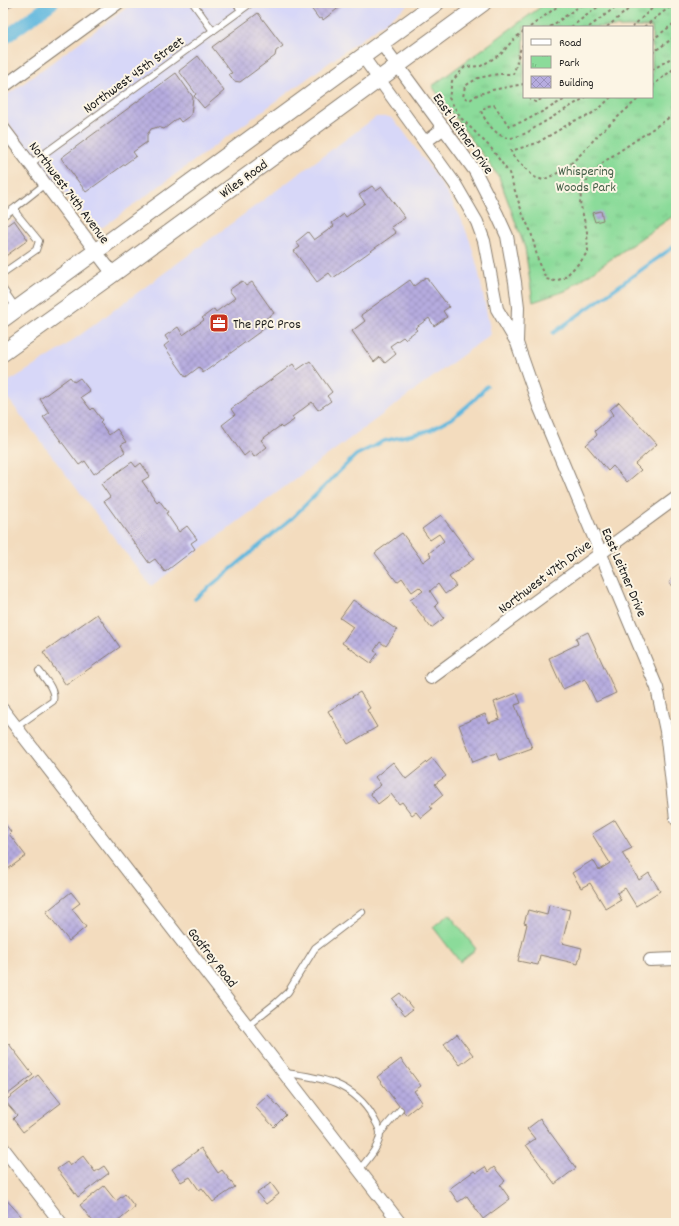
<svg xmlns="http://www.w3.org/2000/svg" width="679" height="1226" viewBox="0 0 679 1226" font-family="Dekko,sans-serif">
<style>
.built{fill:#d7d7f8}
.green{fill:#8bdb9a;stroke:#547c5b}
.park{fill:url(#park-tufts);stroke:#547c5b;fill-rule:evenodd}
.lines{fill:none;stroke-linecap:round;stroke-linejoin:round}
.stream{stroke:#61b8de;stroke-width:3.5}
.canal{stroke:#61b8de;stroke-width:13}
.building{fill:url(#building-cross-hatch)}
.service-casing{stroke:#887c6d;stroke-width:8}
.minor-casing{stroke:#887c6d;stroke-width:14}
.secondary-casing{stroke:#887c6d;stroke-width:18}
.path{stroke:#887c6d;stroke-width:2;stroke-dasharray:3 3;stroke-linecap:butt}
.service{stroke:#fff;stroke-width:6}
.minor{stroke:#fff;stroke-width:12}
.secondary{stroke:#fff;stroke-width:16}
.labels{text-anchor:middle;stroke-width:4;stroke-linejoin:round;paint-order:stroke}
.street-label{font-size:14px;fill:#1c1c1c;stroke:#fcf5e5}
.park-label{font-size:14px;fill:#435f48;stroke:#fcf5e5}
.poi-label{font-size:14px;fill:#1c1c1c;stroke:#fcf5e5;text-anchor:start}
</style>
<defs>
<pattern id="park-tufts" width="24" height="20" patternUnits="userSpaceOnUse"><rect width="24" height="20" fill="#8bdb9a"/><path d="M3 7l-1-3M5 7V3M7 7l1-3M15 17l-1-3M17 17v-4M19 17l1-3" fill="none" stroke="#77bb84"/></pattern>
<pattern id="building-cross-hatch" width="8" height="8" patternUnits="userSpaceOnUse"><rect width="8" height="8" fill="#b6acdf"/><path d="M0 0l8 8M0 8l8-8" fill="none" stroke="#9c93bf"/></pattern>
</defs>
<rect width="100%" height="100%" fill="#fcf5e5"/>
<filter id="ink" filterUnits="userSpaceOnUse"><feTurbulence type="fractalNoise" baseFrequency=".025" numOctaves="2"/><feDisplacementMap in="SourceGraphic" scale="8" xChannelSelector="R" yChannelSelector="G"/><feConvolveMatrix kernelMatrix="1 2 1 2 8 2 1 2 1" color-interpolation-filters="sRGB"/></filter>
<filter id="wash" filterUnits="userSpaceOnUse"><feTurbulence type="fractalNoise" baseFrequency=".012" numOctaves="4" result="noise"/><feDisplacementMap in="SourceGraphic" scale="16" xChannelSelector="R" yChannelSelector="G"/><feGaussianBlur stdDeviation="0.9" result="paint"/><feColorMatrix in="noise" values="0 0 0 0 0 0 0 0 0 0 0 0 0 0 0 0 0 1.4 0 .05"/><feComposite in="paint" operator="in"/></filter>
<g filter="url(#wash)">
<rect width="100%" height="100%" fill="#f3dcbe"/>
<g class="built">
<polygon points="133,3 411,3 103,227 92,226 11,127 3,109 6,96"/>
<polygon points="376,117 390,117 401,128 442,185 460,216 470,241 478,269 491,334 151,586 3,392 3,385 57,352"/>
</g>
<polygon class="green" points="449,914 476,949 460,962 433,927"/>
<path class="park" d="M 546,3 L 676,3 L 676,214 L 565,291 L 533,302 L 525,248 L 499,177 L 432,86 ZM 524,27 L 652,27 L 652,97 L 524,97 Z"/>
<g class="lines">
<g class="stream">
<polyline points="553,333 676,245"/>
<polyline points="195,599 290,520 356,455 384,441 430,430 454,417 475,399 487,386"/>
</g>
<polyline class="canal" points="3,39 52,3"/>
</g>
<g id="blocks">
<g class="building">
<polygon points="3,3 15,3 3,12"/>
<polygon points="307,3 338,3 341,6 323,20 322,18 319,19"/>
<polygon points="258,13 283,46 276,51 275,56 240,82 234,81 229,74 232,73 212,47"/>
<polygon points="198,56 224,91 204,108 194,96 196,94 179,71"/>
<polygon points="176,73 193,97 191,115 181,122 178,118 164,129 158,127 151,129 147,135 147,142 133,152 136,156 86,192 61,158"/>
<polygon points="372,186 376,191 382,187 405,218 391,227 396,233 333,278 329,273 317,282 294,251 300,247 296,242 308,232 314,240 334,226 332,223 344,214 346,217 365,203 359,195"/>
<polygon points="601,211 603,220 595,222 592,213"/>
<polygon points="14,220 28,240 3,258 3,228"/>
<polygon points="426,277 449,307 443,311 447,317 434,326 429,318 415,328 417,330 405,339 403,337 390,346 396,354 385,363 380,357 374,362 352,331 365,321 361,315 410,280 414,286"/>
<polygon points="242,281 246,286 252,282 274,313 261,322 265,328 203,373 199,367 186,377 164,346 169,342 165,336 178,327 183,335 204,320 202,318 214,309 216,312 235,298 229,290"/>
<polygon points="310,361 332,392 327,396 331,401 318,410 312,402 292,417 294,420 282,428 280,426 261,440 267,447 254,457 250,451 244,456 222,425 235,415 231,409 293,364 297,370"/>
<polygon points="70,377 74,382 80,378 90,391 81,397 91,410 93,408 102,420 100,422 109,435 117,429 126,442 121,445 125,452 94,474 85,461 79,465 43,417 49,413 40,399"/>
<polygon points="619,402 657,444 635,464 641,470 627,482 613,466 608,471 586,445 597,435 595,431 613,415 610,410"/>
<polygon points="132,462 136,467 141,463 150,476 142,481 157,502 159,500 168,512 166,513 179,532 187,526 197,539 191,543 195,549 165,572 155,559 149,563 104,501 110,497 101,484"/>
<polygon points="441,515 474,559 449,577 456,586 445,594 438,584 430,591 438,603 435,606 444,618 431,628 410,600 423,591 419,587 412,592 402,578 397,582 375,553 402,533 423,562 431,556 429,553 444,541 439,534 430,540 422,529"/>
<polygon points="676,572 676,588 669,583"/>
<polygon points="353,600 397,630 386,646 380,642 374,651 378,653 371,663 342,643 353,627 340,618"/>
<polygon points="97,614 120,647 66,685 43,652"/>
<polygon points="588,632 616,693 596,702 585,679 563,689 549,658 578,644 576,638"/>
<polygon points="360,692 370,708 367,710 377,727 348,744 328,711"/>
<polygon points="517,693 521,703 515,705 532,748 499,760 496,753 473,762 459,725 485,714 489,723 500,719 494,702"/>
<polygon points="432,758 446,776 435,784 443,795 430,806 432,809 421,818 416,812 412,815 402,802 399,804 391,794 378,804 370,793 381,785 375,777 393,762 406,779"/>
<polygon points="615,820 632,848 622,853 639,880 649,873 660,891 636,906 625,888 617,893 621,900 606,909 590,883 581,888 572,873 593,860 599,870 610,863 592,834"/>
<polygon points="3,821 11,832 9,834 26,856 8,869 3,863"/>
<polygon points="71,892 80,903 72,909 86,927 69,941 46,912"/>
<polygon points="549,905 570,910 562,943 582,948 578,964 540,955 538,965 518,961 527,924 524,923 528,910 547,915"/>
<polygon points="400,993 413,1009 405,1015 392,999"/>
<polygon points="457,1034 473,1055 460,1065 444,1044"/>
<polygon points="9,1044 33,1075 3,1098 3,1048"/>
<polygon points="401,1059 421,1086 414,1091 422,1102 406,1115 377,1077"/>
<polygon points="38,1075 61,1103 23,1132 13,1119 17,1115 5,1101"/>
<polygon points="268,1095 286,1115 274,1127 255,1107"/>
<polygon points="540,1119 576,1168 555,1184 526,1145 535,1139 527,1129"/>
<polygon points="201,1148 218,1173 222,1170 235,1187 213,1202 202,1188 199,1190 190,1177 181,1182 172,1169"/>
<polygon points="83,1156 95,1172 104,1166 109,1173 78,1197 57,1169 67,1162 70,1166"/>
<polygon points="485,1167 488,1172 494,1167 505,1181 500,1185 510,1199 483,1219 467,1196 458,1202 449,1189 474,1171 476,1173"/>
<polygon points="271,1183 279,1194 266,1204 257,1193"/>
<polygon points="104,1186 116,1201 125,1194 135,1207 116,1223 94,1223 80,1205"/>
<polygon points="3,1196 22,1217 14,1223 3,1223"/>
</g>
</g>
</g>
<g filter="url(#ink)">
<use href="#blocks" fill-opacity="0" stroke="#887c6d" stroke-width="1"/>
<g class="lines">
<g class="service-casing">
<g id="service">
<polyline points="193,3 213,31"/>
<polyline points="236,3 241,10"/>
<polyline points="30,164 251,3"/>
<polyline points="3,216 16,207"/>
<polyline points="3,273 36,250 39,241 16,213 16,207 45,184"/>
<polyline points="3,289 17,309"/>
<path d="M 16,727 L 53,701 C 56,690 45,679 39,671"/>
<polyline points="247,1026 276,1003 288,992 315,948 362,912"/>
<path d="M 285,1073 C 320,1077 354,1083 373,1117 C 375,1121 380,1128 380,1133 C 380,1147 367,1160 359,1170"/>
<polyline points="381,1132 400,1110"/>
</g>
</g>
<g class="minor-casing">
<g id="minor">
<polyline points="381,43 475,171 497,214 507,236 515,282 518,307 517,342"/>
<polyline points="363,57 455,184 477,222 484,241 497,309 517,343 539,406 657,688 666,731 676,819"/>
<polyline points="3,87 118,3"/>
<polyline points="3,128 113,274"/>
<polyline points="425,142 444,128"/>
<polyline points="431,678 676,498"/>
<polyline points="3,710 400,1223"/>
<polyline points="650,960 676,959"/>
<polyline points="3,1148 61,1223"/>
</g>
</g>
<g class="secondary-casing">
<g id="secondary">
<polyline points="3,319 436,3"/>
<polyline points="3,353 113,274 483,3"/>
</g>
</g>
<g class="path">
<polyline points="530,27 562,3"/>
<polyline points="550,27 584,3"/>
<polyline points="571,27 603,3"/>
<polyline points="589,27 621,3"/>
<polyline points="607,27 636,3"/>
<polyline points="632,27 658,3"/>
<polyline points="644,27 675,3"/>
<polyline points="524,31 514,39 501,54 481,66 465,67 452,81 449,98 461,118 491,148 509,173 523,215 531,232 539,264 546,279 555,281 564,278 581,261 588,251 587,232 580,202 582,188 592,173 605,161 676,113"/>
<polyline points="652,40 676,22"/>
<path d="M 524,44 C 517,52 518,64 513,74 L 498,74 L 478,78 L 465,86 L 463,97 L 470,100 L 477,95 L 492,90 L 524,84"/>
<polyline points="652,53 676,36"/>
<polyline points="652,70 676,55"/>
<polyline points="652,86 676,67"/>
<polyline points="531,97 530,99 535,102 546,97"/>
<path d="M 569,97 L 525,121 L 509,126 L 494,105 L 487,106 L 481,111 C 485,121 497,138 510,138 C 519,137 529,132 536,127 L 586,97"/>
<polyline points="611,97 600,108 588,116 574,121 537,143 511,151 512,155 534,177 543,180 564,170 582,153 599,134 640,97"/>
</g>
<use href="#service" class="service"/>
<use href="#minor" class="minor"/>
<use href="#secondary" class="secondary"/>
</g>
</g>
<defs>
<g id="office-square" transform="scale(1)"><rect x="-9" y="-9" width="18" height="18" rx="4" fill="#c8321e" stroke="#fcf5e5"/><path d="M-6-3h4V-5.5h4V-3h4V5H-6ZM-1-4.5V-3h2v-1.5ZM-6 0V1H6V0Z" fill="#fff"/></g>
</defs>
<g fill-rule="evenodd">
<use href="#office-square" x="219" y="323"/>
</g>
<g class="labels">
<g class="street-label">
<text transform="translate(133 74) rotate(-36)" y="5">Northwest 45th Street</text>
<text transform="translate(464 133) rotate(55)" y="5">East Leitner Drive</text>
<text transform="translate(243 178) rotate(-36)" y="5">Wiles Road</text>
<text transform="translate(70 192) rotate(53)" y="5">Northwest 74th Avenue</text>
<text transform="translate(625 572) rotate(67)" y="5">East Leitner Drive</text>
<text transform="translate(544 576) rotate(-37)" y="5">Northwest 47th Drive</text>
<text transform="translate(213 957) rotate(52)" y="5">Godfrey Road</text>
</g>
<g class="park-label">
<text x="586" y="175">Whispering<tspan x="586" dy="16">Woods Park</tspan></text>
</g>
<g class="poi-label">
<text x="233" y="328">The PPC Pros</text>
</g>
</g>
<rect width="679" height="1226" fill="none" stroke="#fcf5e5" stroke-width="16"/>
<rect x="523" y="26" width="130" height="72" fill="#fcf5e5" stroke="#a29e95"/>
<rect x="531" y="39" width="20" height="6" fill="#ffffff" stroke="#a29e95"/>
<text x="559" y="46" font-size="12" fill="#1c1c1c">Road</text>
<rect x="531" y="56" width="20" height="12" fill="url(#park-tufts)" stroke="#a29e95"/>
<text x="559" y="66" font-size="12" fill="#1c1c1c">Park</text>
<rect x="531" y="76" width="20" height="12" fill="url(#building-cross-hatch)" stroke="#a29e95"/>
<text x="559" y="86" font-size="12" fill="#1c1c1c">Building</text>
</svg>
